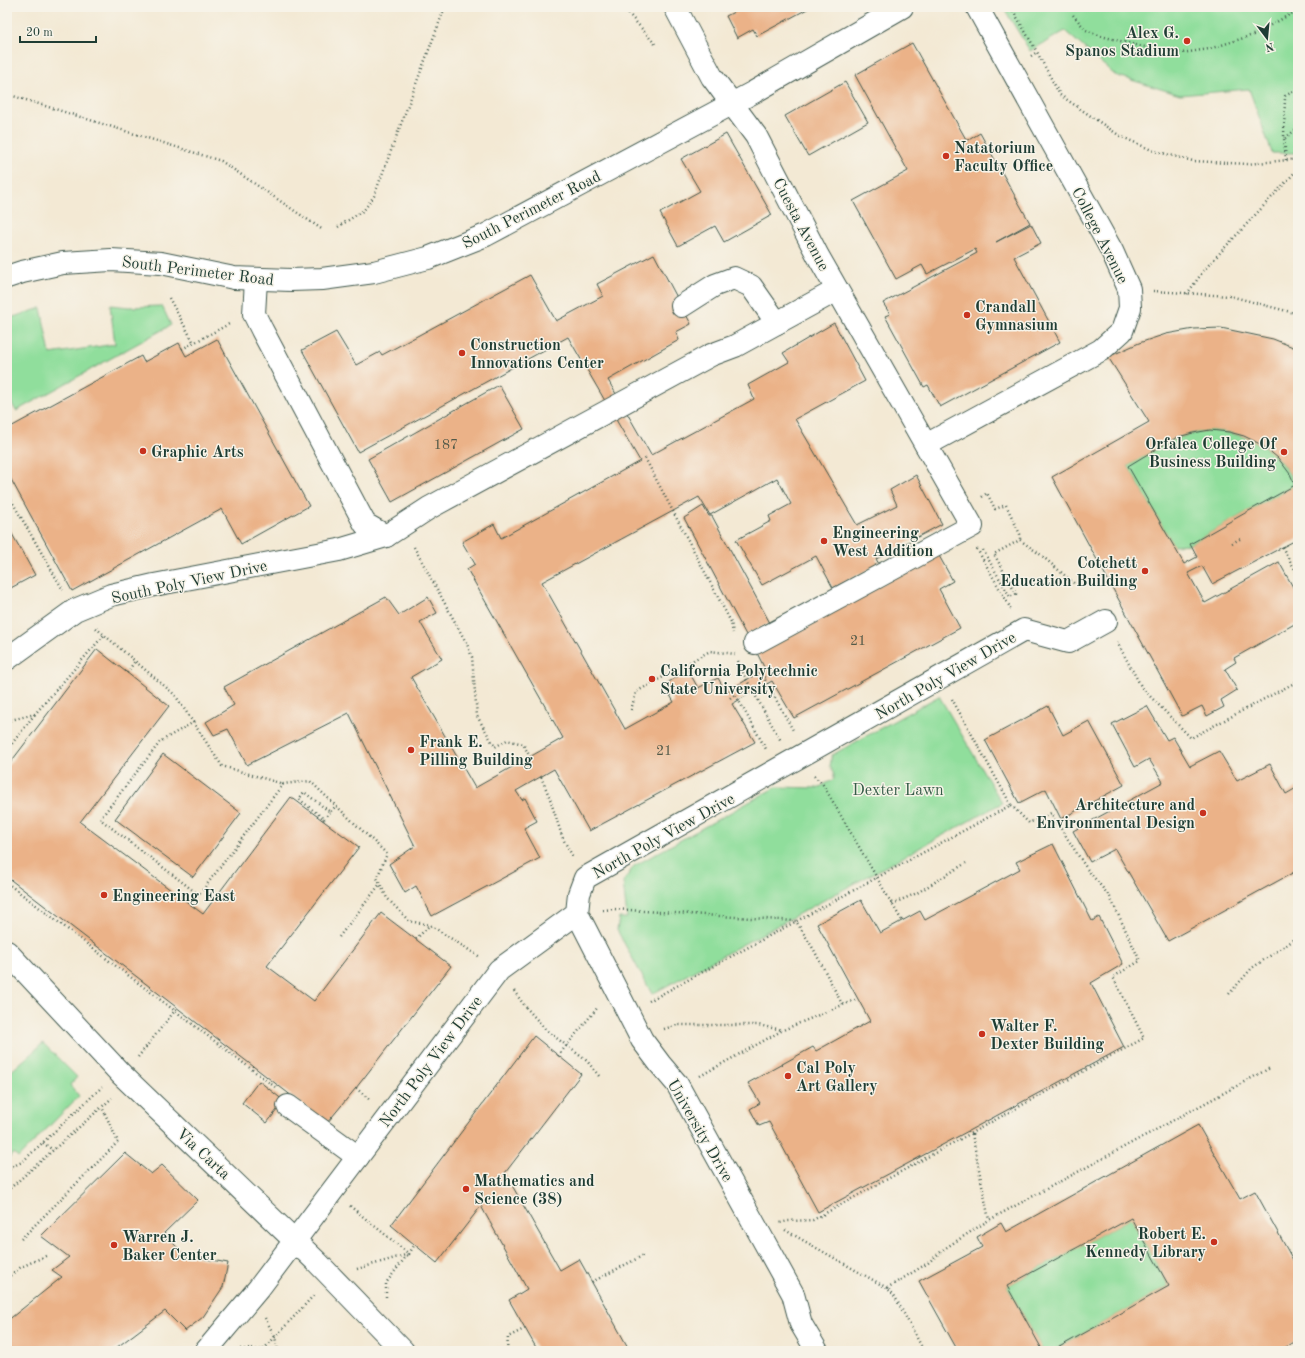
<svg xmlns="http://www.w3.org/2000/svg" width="1305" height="1358" viewBox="0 0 1305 1358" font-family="'Old Standard TT',serif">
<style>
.green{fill:#90de9c;stroke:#588e68}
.building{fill:#ebb288;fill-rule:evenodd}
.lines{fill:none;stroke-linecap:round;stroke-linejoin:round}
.minor-casing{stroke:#3f574c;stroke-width:24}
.path{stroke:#3f574c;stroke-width:2.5;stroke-dasharray:1 3;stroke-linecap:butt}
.minor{stroke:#fff;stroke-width:22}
.poi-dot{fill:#c8321e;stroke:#f7f3e8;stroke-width:1.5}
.labels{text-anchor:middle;stroke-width:3;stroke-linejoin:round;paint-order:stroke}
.number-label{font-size:14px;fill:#525a49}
.poi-label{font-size:16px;font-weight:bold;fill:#1f3d34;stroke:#f7f3e8;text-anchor:start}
.street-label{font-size:16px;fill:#1f3d34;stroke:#f7f3e8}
.park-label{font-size:16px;fill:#365d49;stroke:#f7f3e8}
</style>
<rect width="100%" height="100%" fill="#f7f3e8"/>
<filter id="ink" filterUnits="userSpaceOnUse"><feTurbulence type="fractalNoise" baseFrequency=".025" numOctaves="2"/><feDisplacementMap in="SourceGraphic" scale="8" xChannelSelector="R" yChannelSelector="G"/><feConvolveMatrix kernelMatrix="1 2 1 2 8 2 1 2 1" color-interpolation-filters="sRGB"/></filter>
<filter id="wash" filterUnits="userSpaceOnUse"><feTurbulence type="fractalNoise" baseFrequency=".012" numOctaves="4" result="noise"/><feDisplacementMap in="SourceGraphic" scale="16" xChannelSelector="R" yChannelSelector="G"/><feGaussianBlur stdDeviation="0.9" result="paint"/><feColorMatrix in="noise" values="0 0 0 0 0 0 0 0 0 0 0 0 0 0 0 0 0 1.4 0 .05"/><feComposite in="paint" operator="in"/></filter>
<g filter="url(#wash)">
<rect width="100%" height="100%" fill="#f3e9d4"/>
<g class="green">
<polygon points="1003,7 1298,7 1298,153 1272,153 1249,89 1180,95 1115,75 1065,31 1030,51"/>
<polygon points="110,305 129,307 162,306 171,325 16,411 7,395 7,319 41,308 50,354 115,344"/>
<path d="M 1210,430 C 1250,434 1277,447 1295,485 L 1190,544 L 1173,545 L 1128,466 C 1157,448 1175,435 1210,430 Z"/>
<polygon points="939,696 1002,803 652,994 617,930 619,918 627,918 623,882 634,866 776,787 818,788 834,779 834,775 830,766 832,755"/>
<polygon points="43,1043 77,1077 70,1085 79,1096 18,1158 13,1153 7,1161 7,1075"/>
<polygon points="1131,1218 1169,1286 1052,1351 1043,1351 1007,1286"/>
</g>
<g id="blocks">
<g class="building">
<polygon points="732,7 811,7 757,36 753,29 737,38 726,16 734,12"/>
<polygon points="912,43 967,141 980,133 1030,223 996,242 1031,224 1041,243 1014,257 1060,342 940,407 928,385 924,387 885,316 890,314 883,303 977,253 975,249 927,274 922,265 896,279 853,201 908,171 855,75"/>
<polygon points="845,82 868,122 808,156 785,116"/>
<polygon points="726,134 772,215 724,242 715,226 678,246 660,213 700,191 681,159"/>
<polygon points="654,254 691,324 676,332 679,340 608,380 651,455 754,399 748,385 789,362 783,353 834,323 865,381 795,419 857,525 897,505 890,490 916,475 942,524 876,559 879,564 833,588 816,556 762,585 736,540 771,521 769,516 791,504 777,478 710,515 699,497 542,582 625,729 674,702 664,685 688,670 698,688 718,678 726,692 765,669 756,651 938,554 953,581 939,589 960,628 794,718 772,681 732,704 755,742 589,831 554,769 516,791 522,800 525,798 537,821 524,828 540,858 432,916 416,886 405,893 389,864 415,846 349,713 247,765 228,729 214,735 206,722 234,705 224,687 386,597 399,615 428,597 437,613 420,622 442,659 411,677 475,788 563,738 467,569 475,564 462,542 494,524 501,538 640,461 568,337 358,452 302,350 336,332 356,365 380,352 382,355 530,275 556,321 603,296 597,284"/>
<path d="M 1221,328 L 1273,339 L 1298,349 L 1298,539 L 1212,584 L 1202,566 L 1188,573 L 1205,603 L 1279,562 L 1298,596 L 1298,622 L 1234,658 L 1236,662 L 1225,669 L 1237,690 L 1221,700 L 1224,707 L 1207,716 L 1202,706 L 1182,716 L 1052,477 L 1149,422 L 1108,357 L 1139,343 L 1166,334 L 1194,329 ZM 1210,430 L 1229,432 L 1244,436 L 1262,445 L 1278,458 L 1290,474 L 1295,485 L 1190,544 L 1197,557 L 1184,564 L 1128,466 L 1161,446 L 1178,437 L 1193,433 Z"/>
<polygon points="217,339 309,506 241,544 222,509 72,591 7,472 7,429 141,356 144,362 179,343 186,356"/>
<polygon points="499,385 524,429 392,502 368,459"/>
<polygon points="703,506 709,516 712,516 770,623 746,635 684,518"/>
<polygon points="7,525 35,575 7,590"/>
<polygon points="97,649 169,706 80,822 203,914 291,797 359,847 267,966 314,1001 381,913 451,966 356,1088 327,1123 7,877 7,767"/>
<polygon points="1048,706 1063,735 1089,721 1124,785 1061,819 1046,789 1019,803 985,740"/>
<polygon points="1147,706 1167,740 1173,737 1190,766 1219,751 1237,781 1270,764 1286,794 1298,787 1298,870 1168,941 1115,849 1090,862 1073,831 1163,782 1149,759 1135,767 1112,724"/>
<polygon points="163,754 241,813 193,877 115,819"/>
<polygon points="1053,844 1092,921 1099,917 1123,964 1091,983 1124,1047 818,1212 769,1122 759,1126 750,1109 760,1103 748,1083 813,1047 816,1051 870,1021 817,924 861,900 880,933 920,911 925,920 1020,869 1016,862"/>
<polygon points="534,1036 581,1074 505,1173 560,1270 579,1259 630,1351 538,1351 509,1300 527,1289 481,1206 437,1263 391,1225"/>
<polygon points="259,1081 284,1101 267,1123 242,1103"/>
<polygon points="1198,1125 1240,1199 1255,1191 1298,1269 1298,1340 1279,1351 1255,1351 1253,1347 1246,1351 1052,1351 1169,1286 1131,1218 1007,1286 1043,1351 958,1351 919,1281 982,1247 977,1237 1001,1223 1006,1232"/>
<polygon points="125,1153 151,1174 162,1165 198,1200 164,1233 184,1255 228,1263 223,1287 203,1317 185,1331 165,1311 112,1351 7,1351 7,1321 62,1277 52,1270 69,1257 41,1236"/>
</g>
</g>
</g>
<g filter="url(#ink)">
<use href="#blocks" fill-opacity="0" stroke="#3f574c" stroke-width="1"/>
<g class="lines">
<g class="minor-casing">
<g id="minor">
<polyline points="675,7 712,77 756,136 818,256 972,526 755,643"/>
<polyline points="7,277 22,272 63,263 111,260 161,263 234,278 291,280 322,279 374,272 428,258 486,235 754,92 902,7"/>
<polyline points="256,280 254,314 262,330 365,524 386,536"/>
<polyline points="682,306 715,285 734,278 751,286 777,323"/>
<polyline points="926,445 1101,350 1122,331 1130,308 1129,289 1112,251 977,7"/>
<polyline points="7,659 75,610 111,595 154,585 339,550 386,536 429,508 711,355 735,346 837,290"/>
<polyline points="577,913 642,1040 660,1064 677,1084 793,1294 801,1324 817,1351"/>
<polyline points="7,952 121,1074 317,1262 403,1351"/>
<polyline points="288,1106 358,1157"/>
<polyline points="206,1351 259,1288 499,970 577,913 579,894 585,878 1024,630 1068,642 1106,621"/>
</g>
</g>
<g class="path">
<polyline points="623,7 655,44"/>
<polyline points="1011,7 1037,52"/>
<polyline points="1073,15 1086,30 1101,36 1140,46 1182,53 1209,49 1253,35 1298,10"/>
<polyline points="1031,56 1037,52 1060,95 1120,136 1154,151 1193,161 1247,164 1298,159"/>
<polyline points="7,94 221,161 323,230"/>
<polyline points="1285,138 1298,128"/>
<polyline points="1286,160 1284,138 1285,96 1298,89"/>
<polyline points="338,227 364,210 374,196 445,7"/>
<polyline points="1153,291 1230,296 1298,314"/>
<polyline points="1187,294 1204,270 1298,169"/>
<polyline points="169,298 194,343"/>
<polyline points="182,349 229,324"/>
<polyline points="645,458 731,622 733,633"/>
<polyline points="7,493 63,590"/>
<polyline points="982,497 987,493 995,509 1006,505 1020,534 1020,540"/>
<polyline points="1020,540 1041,555 1076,585"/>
<polyline points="1232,543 1240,539"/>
<polyline points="414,547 467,644 472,657 477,716 495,747 507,740 523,744 530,757"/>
<polyline points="1282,547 1298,575"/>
<polyline points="977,549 1011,609"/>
<polyline points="983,550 1010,597 1016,594 994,554 1020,540"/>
<polyline points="96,628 175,695 222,766 283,784 310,781 387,854 377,878 387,898 409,921 430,925 480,957"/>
<polyline points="1117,642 1142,688 1191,738 1298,681"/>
<polyline points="738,661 745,677 781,741"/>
<polyline points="127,673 135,661"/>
<polyline points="769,675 764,678 794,732"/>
<polyline points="730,698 735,694 766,749"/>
<polyline points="952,699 1011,805"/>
<polyline points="631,710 636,692 710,651 735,654"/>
<polyline points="7,721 35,714 104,635"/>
<polyline points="194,722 161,741 100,819 199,895 283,784"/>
<polyline points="7,750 35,714"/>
<polyline points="814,776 822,783 902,921"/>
<polyline points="541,777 549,796 563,839 573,857"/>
<polyline points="324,819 330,812"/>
<polyline points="323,820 324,819 299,799 304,792 330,812 336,806"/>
<polyline points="7,883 275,1087"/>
<polyline points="892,904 917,893 966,863"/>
<polyline points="603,910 614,909 796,921 814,950 842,1004"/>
<polyline points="339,937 380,884"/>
<polyline points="416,939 430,925"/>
<polyline points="514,991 524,1005 546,1030 587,1061 599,1076"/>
<polyline points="1229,994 1252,968 1298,937"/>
<polyline points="649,1001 1011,805 1029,823 1051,813 1087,869 1110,897 1140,961 1113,977 1144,1038 813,1220 788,1221 780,1223"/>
<polyline points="664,1029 677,1025 758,1025 782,1030"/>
<polyline points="558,1056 598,1007"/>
<polyline points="138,1057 177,1008"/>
<polyline points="700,1076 783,1030 857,999"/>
<polyline points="356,1088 370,1100"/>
<polyline points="972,1134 989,1220"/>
<polyline points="43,1143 53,1150"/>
<polyline points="7,1172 11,1167 22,1162 102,1087"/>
<polyline points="7,1191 112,1098"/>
<polyline points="350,1206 409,1254 415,1244"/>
<polyline points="785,1230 887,1288 894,1295 924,1351"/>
<polyline points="21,1239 118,1142 102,1107"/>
<polyline points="357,1269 409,1254"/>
<polyline points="7,1278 21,1267 48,1255"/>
<polyline points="592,1282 644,1255"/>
<polyline points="887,1288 928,1263 944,1249 989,1220 1270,1068"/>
<polyline points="386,1297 386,1283 408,1254"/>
<polyline points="265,1318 275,1337 278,1351"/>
<polyline points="240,1349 263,1350 315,1294"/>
<polyline points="507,1351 508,1337 526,1328"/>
</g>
<use href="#minor" class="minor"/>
</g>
</g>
<g class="poi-dot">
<circle cx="1187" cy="41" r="4"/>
<circle cx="946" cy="156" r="4"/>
<circle cx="967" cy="315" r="4"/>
<circle cx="462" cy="353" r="4"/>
<circle cx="143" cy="451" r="4"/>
<circle cx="1284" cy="452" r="4"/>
<circle cx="824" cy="541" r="4"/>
<circle cx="1145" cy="571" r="4"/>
<circle cx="652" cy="679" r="4"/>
<circle cx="411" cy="750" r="4"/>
<circle cx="1203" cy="813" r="4"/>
<circle cx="104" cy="895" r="4"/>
<circle cx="982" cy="1034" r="4"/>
<circle cx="788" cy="1076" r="4"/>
<circle cx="466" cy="1189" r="4"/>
<circle cx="1214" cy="1242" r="4"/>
<circle cx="114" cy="1245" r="4"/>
</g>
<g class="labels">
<g class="number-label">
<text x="446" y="449">187</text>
<text x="858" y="645">21</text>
<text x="664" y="755">21</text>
</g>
<g class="poi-label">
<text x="1179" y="38" text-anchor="end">Alex G.<tspan x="1179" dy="18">Spanos Stadium</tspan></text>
<text x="954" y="153">Natatorium<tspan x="954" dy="18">Faculty Office</tspan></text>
<text x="975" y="312">Crandall<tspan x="975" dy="18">Gymnasium</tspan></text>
<text x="470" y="350">Construction<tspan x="470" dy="18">Innovations Center</tspan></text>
<text x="1276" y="449" text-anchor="end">Orfalea College Of<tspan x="1276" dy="18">Business Building</tspan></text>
<text x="151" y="457">Graphic Arts</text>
<text x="832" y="538">Engineering<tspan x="832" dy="18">West Addition</tspan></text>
<text x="1137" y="568" text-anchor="end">Cotchett<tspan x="1137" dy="18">Education Building</tspan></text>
<text x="660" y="676">California Polytechnic<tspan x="660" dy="18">State University</tspan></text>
<text x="419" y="747">Frank E.<tspan x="419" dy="18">Pilling Building</tspan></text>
<text x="1195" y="810" text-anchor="end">Architecture and<tspan x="1195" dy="18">Environmental Design</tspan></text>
<text x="112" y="901">Engineering East</text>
<text x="990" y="1031">Walter F.<tspan x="990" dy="18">Dexter Building</tspan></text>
<text x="796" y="1073">Cal Poly<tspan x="796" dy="18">Art Gallery</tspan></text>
<text x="474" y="1186">Mathematics and<tspan x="474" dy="18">Science (38)</tspan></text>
<text x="1206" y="1239" text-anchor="end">Robert E.<tspan x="1206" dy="18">Kennedy Library</tspan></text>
<text x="122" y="1242">Warren J.<tspan x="122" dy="18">Baker Center</tspan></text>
</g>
<g class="street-label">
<text transform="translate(531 209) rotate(-27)" y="6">South Perimeter Road</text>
<text transform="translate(802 224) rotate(62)" y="6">Cuesta Avenue</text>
<text transform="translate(1101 235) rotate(63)" y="6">College Avenue</text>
<text transform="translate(198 270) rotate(7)" y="6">South Perimeter Road</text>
<text transform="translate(189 581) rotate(-12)" y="6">South Poly View Drive</text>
<text transform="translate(945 675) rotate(-30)" y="6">North Poly View Drive</text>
<text transform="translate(663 835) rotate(-29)" y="6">North Poly View Drive</text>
<text transform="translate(430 1061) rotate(-53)" y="6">North Poly View Drive</text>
<text transform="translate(701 1130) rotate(60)" y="6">University Drive</text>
<text transform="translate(204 1153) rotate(43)" y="6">Via Carta</text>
</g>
<g class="park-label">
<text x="898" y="795">Dexter Lawn</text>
</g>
</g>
<rect width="1305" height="1358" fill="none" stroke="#f7f3e8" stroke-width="24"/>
<g transform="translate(1267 38) rotate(164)" stroke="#f7f3e8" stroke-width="3" paint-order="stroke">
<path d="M0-3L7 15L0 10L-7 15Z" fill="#1f3d34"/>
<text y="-6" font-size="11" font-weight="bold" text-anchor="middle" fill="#1f3d34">N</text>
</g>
<path d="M20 36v6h76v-6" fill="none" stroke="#1f3d34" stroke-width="2"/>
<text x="26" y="36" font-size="12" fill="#1f3d34" stroke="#f7f3e8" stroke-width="3" paint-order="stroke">20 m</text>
</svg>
